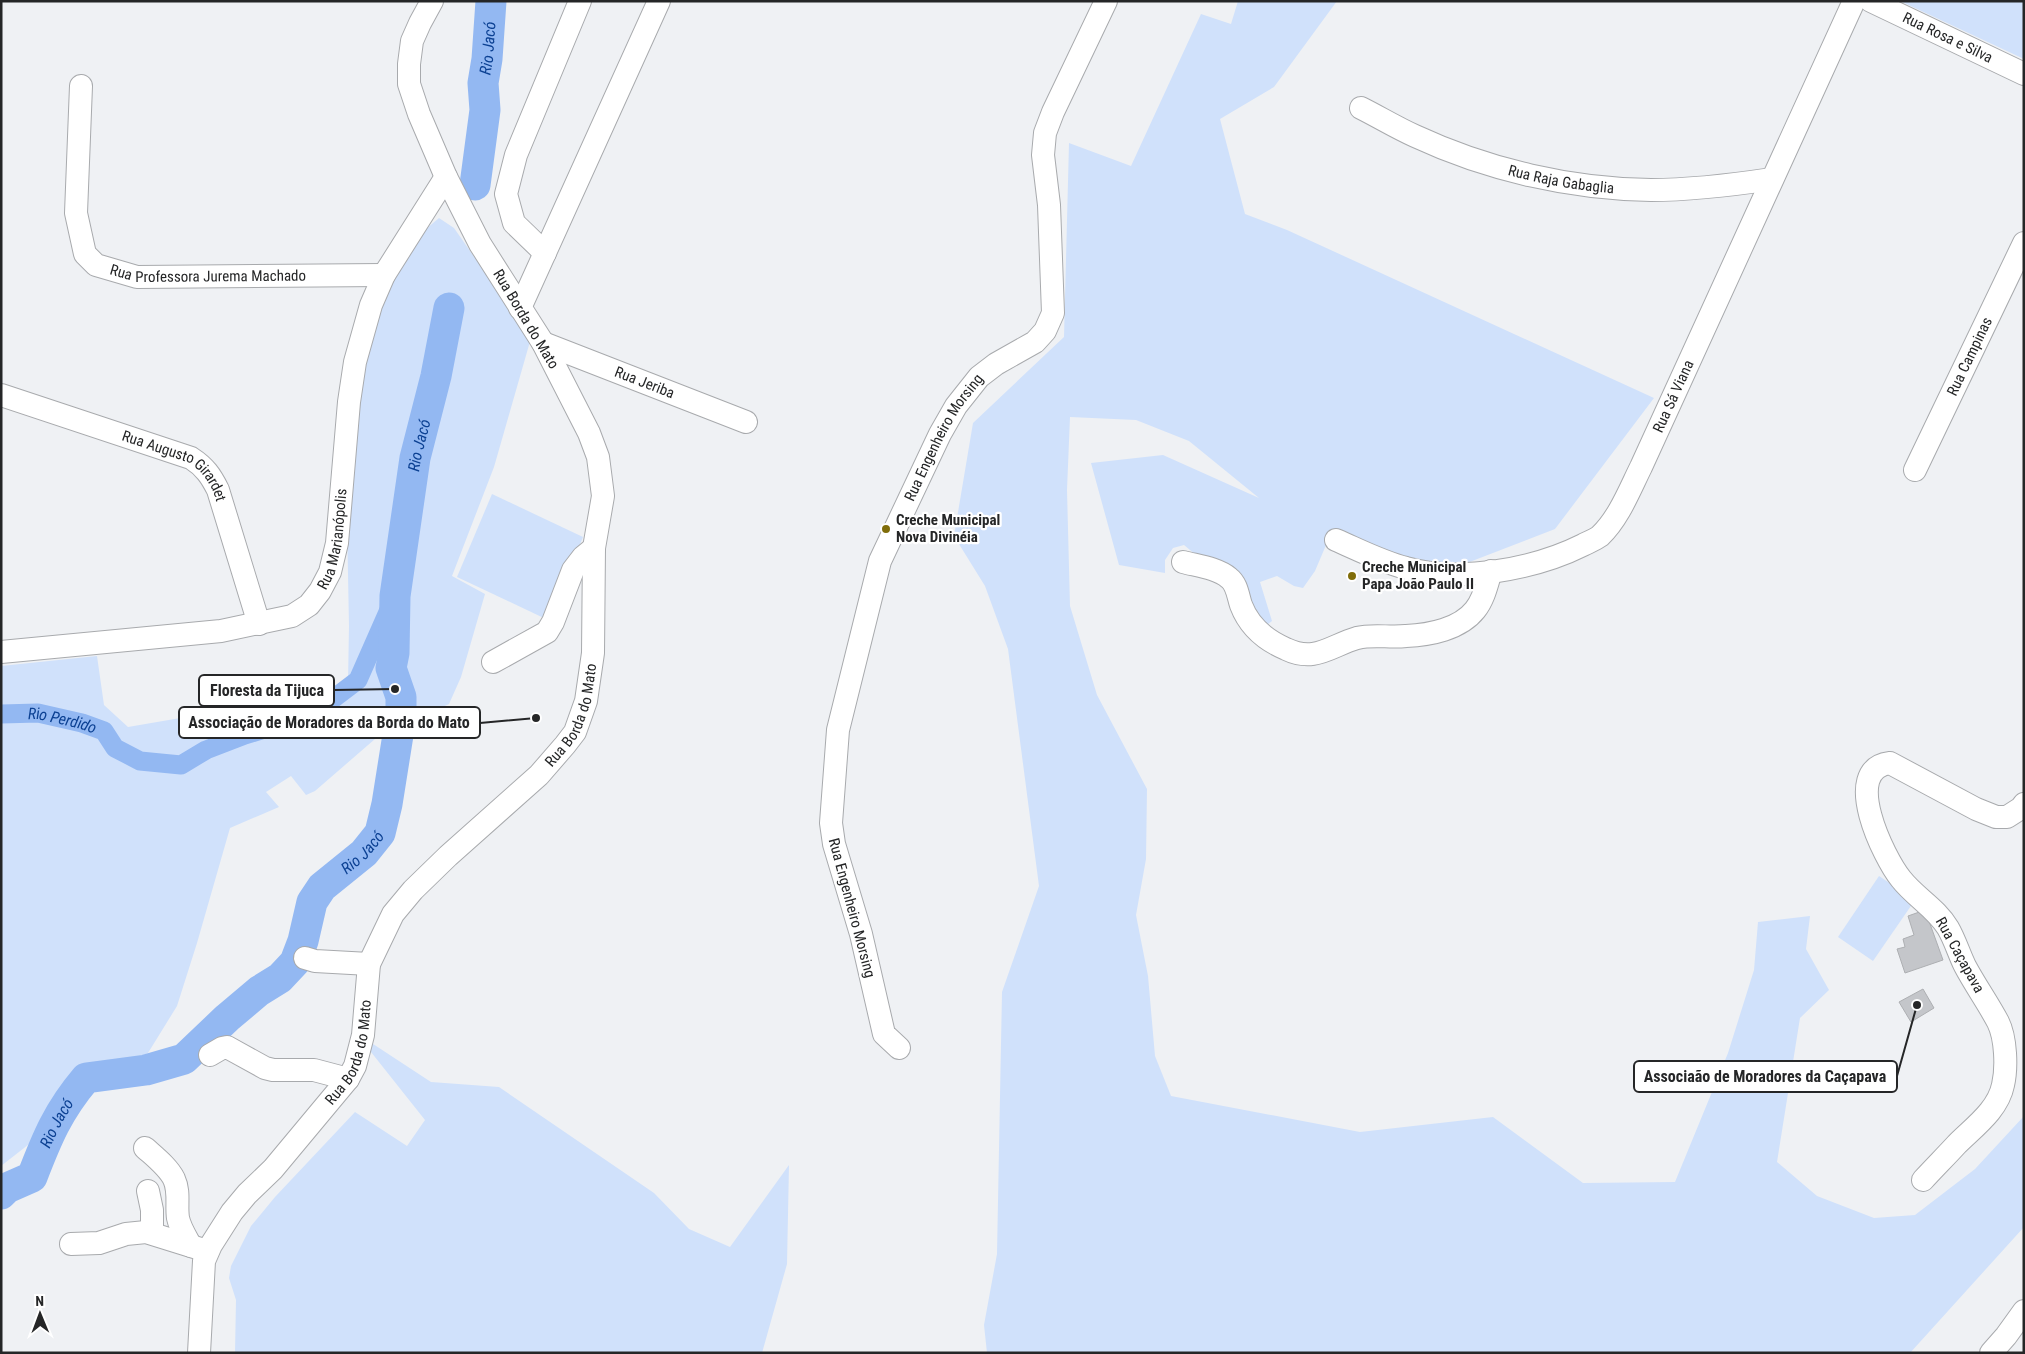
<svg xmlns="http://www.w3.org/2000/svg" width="2025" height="1354" viewBox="0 0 2025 1354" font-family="'Roboto Condensed',sans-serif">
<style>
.green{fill:#d0e1fb}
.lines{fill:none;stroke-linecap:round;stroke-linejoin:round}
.canal{stroke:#93b8f2;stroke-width:19}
.river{stroke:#93b8f2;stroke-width:31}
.building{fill:#c4c6ca;stroke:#adafb2}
.minor-casing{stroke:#a8aaad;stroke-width:24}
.minor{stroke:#fff;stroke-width:22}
.poi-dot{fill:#806d0a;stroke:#fff;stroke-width:2}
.labels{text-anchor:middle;stroke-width:4.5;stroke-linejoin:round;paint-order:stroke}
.street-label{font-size:15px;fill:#252627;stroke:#fff}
.poi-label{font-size:15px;font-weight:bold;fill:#252627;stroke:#fff;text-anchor:start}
.water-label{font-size:16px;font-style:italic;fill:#0c4193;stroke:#fff}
.leader{fill:none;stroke:#252627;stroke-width:2}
.callout-dot{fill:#252627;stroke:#fff;stroke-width:2}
.callout{fill:#fff;stroke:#252627;stroke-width:2}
.callout-label{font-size:16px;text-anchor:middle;font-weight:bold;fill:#252627}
</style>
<rect width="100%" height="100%" fill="#eff1f4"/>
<g class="green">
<polygon points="1238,1 1337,1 1274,87 1220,119 1245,214 1287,230 1654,398 1555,529 1454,568 1391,555 1332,531 1315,571 1303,588 1294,586 1277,576 1260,582 1272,621 1263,628 1208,565 1184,545 1173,548 1165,560 1165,573 1119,565 1091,463 1163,455 1259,498 1189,441 1136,420 1070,417 1067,490 1070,606 1097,695 1147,789 1146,859 1136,915 1148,976 1155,1056 1171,1096 1360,1132 1493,1117 1583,1183 1675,1182 1728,1053 1754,970 1758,922 1810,916 1806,949 1829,990 1800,1018 1777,1162 1817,1196 1874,1218 1915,1215 1975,1169 2024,1116 2024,1227 1910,1353 987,1353 984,1325 997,1254 1002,992 1039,886 1008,649 985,586 954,536 973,423 1064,337 1069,143 1131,166 1201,14 1231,24"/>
<polygon points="1900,1 2024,1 2024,59"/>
<polygon points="439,218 454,228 531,338 494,467 452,576 485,594 461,677 449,704 375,739 315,791 306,795 291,776 266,792 279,807 230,828 197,943 177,1006 148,1053 85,1081 33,1141 1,1166 1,666 97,656 104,705 128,727 321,694 348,683 349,626 346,470 357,374 383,291 426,229"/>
<polygon points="492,494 583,537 548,620 457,577"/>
<polygon points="1879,876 1915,900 1873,961 1838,937"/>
<polygon points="370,1042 431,1082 499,1087 654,1193 689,1229 730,1247 789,1165 787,1264 762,1353 235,1353 236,1300 229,1278 231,1266 251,1226 275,1197 355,1112 407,1146 425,1120 371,1052"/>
</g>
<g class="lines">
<path class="canal" id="s1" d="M 1,714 L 38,713 L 82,723 L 104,731 L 115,748 L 140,761 L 181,765 L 206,750 L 245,735 L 296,719 L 329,702 L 358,680 L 395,596"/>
<g class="river">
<path id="s2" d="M 475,185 L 485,110 L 483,83 L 487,59 L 491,1"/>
<path id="s3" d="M 1,1194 L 7,1188 L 32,1177 C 47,1138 58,1111 86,1078 L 146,1070 L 184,1059 L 227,1018 L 259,991 L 280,978 L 295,962 L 303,941 L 312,902 L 322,887 L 364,853 L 380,833 L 387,804 L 401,716 L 401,697 L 391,668 L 394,653 L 395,596 L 415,458 L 436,376 L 449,308"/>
</g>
</g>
<g class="building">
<polygon points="1925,910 1943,960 1905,973 1897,949 1905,947 1903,939 1914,935 1908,916"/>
<polygon points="1923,989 1934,1008 1911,1022 1899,1002"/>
</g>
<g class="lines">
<g class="minor-casing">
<g id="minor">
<path id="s4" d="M 1871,1 L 2024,74"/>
<path id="s5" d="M 81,86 L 76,213 L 85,254 L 96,265 L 137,277 L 384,275"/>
<path id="s6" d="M 1361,108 C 1379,117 1397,128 1415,136 C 1488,170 1571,189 1651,190 C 1692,190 1732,185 1772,179"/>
<polyline points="545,253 514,223 506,194 516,155 580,1"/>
<polyline points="520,308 659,1"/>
<path id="s7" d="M 543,343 L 746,422"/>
<path id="s8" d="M 1,395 L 191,458 C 205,467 211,476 218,490 L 259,624"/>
<path id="s9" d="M 1915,470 L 2024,243"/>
<path id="s10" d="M 1336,540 C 1359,550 1382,562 1406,568 C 1460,583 1535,569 1583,545 C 1589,542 1596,539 1600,536 C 1619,518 1630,489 1641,467 L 1854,1"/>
<path d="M 1183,562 C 1198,566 1217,568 1229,578 C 1237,584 1238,596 1241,605 C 1249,626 1265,640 1286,649 C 1315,663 1330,646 1357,638 C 1373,634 1390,638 1406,636 C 1430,635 1460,629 1475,610 C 1484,599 1487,584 1491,571"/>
<path id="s11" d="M 1,652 L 221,631 L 292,616 L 309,605 L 320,591 L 330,572 L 337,543 L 349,402 L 355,362 L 371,305 L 384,275 L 446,177"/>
<polyline points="493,662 547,632 553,622 573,570 583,557 594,548"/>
<polyline points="305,958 315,961 369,964"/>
<path id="s12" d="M 899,1048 L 884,1034 L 861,934 L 834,844 L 831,823 L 838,730 L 880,561 L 940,434 L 956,406 L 979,377 L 996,364 L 1035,342 L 1045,331 L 1053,313 L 1049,205 L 1043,155 L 1045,133 L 1053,112 L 1106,1"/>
<polyline points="210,1055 222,1048 227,1047 265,1068 273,1070 314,1070 348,1079"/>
<path d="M 145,1148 C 155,1157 168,1167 174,1179 C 180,1192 176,1205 178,1218 C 180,1228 186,1237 191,1246"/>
<path d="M 1923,1180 C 1934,1168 1946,1156 1957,1144 C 1974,1127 1998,1110 2003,1085 C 2007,1068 2006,1038 1998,1022 C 1988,1003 1975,985 1965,966 C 1959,954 1955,940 1948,928 C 1936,908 1915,897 1901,879 C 1884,858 1840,769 1890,763 L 1976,809 L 1996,817 L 2007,817 L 2021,808 L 2024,804"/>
<polyline points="148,1191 152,1210 152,1233"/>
<polyline points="71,1244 99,1243 126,1234 146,1232 207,1251"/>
<path id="s13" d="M 199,1353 L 204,1261 L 211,1245 L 232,1212 L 247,1194 L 273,1169 L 348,1079 L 355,1066 L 363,1035 L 369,964 L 393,914 L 413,890 L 448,856 L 539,775 L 565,745 L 575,732 L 586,701 L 593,653 L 594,548 L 603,496 L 598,457 L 589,433 L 543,343 L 480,244 L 446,177 L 419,114 L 409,84 L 409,64 L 412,41 L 420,23 L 432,1"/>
<polyline points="1991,1353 2006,1336 2024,1311"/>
</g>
</g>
<use href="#minor" class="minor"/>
</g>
<g class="poi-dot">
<circle cx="886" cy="529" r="5"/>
<circle cx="1352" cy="576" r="5"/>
</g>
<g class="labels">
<g class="street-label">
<text dy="5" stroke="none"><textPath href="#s4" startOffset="85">Rua Rosa e Silva</textPath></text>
<text dy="5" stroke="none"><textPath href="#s6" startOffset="214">Rua Raja Gabaglia</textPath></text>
<text dy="5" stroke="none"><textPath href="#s5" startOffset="298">Rua Professora Jurema Machado</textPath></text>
<text transform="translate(526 319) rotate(59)" y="5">Rua Borda do Mato</text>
<text dy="5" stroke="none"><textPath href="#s9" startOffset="126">Rua Campinas</textPath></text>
<text dy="5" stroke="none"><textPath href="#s7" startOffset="109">Rua Jeriba</textPath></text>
<text dy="5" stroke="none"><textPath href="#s10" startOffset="435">Rua Sá Viana</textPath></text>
<text dy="5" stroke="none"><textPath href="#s12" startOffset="645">Rua Engenheiro Morsing</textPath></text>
<text dy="5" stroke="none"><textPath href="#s8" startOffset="191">Rua Augusto Girardet</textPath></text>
<text dy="5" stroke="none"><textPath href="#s11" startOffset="386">Rua Marianópolis</textPath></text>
<text dy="5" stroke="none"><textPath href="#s13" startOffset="771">Rua Borda do Mato</textPath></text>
<text transform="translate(852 908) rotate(75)" y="5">Rua Engenheiro Morsing</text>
<text transform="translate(1960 955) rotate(61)" y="5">Rua Caçapava</text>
<text dy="5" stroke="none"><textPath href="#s13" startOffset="351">Rua Borda do Mato</textPath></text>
</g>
<g class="poi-label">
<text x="896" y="525">Creche Municipal<tspan x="896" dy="17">Nova Divinéia</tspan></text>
<text x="1362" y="572">Creche Municipal<tspan x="1362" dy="17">Papa João Paulo II</tspan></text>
</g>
<g class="water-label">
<text dy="6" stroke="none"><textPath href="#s2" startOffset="138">Rio Jacó</textPath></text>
<text dy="6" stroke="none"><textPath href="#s3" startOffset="951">Rio Jacó</textPath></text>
<text dy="6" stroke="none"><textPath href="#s1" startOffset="62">Rio Perdido</textPath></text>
<text dy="6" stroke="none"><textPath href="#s3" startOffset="531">Rio Jacó</textPath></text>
<text dy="6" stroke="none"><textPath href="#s3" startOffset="95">Rio Jacó</textPath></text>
</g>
</g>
<path class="leader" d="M395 689L334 690M536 718L480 723M1917 1005L1897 1076"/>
<g class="callout-dot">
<circle cx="395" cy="689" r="5"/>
<circle cx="536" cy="718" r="5"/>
<circle cx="1917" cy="1005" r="5"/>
</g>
<g class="callout">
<rect x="199" y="675" width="135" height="31" rx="5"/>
<rect x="179" y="707" width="301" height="31" rx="5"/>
<rect x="1634" y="1061" width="263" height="31" rx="5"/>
</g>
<g class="callout-label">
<text x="267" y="696">Floresta da Tijuca</text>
<text x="329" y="728">Associação de Moradores da Borda do Mato</text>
<text x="1765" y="1082">Associaão de Moradores da Caçapava</text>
</g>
<rect width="2025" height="1354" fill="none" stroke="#252627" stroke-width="5"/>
<g transform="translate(40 1314) rotate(359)" stroke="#ffffff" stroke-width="4" paint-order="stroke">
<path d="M0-4L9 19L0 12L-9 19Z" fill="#252627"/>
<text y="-8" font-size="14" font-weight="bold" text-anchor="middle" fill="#252627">N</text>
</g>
</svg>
